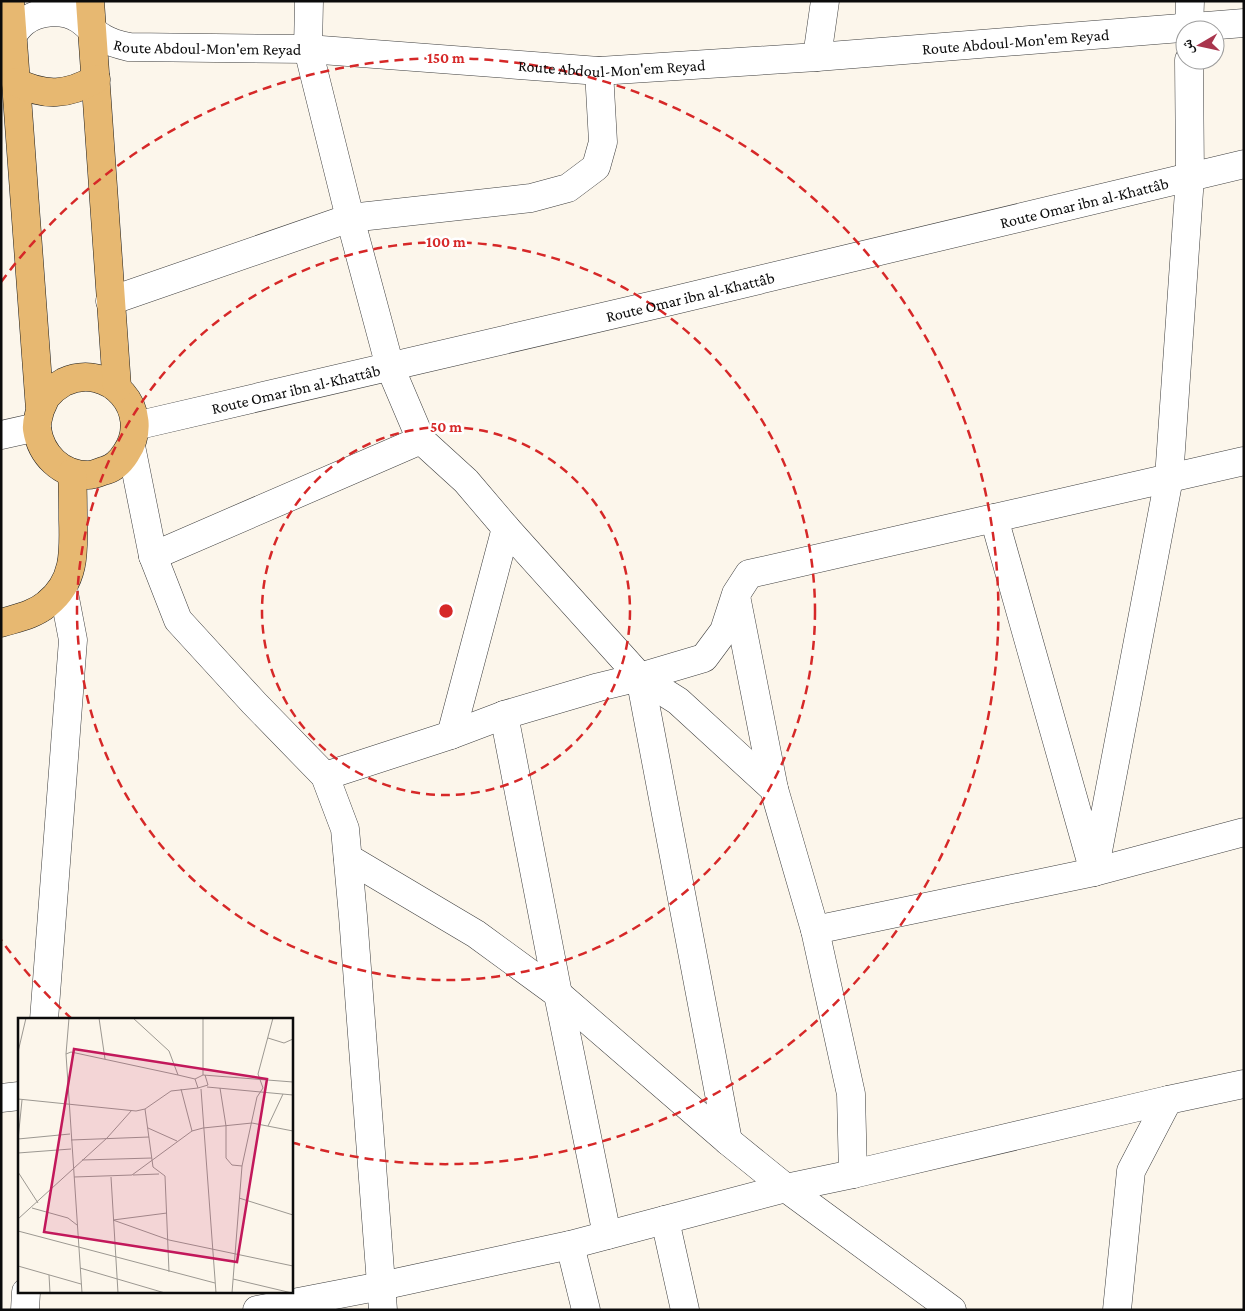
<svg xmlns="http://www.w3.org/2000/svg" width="1245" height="1311" viewBox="0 0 1245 1311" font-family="'Crimson Pro','Noto Naskh Arabic',serif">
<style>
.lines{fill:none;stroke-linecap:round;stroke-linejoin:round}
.minor-casing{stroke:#3e3e3e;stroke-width:29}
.tertiary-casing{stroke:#3e3e3e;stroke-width:29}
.primary-casing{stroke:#1c1c1c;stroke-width:29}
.minor{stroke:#fff;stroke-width:28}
.tertiary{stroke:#fff;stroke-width:28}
.primary{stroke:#e7b871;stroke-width:28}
.ring{fill:none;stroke:#d62828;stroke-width:2.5;stroke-dasharray:9 6}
.labels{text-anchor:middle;stroke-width:5;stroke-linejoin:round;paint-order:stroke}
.street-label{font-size:16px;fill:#0b0b0b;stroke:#fff}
.inset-road{fill:none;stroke:#9c9891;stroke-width:1}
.view{fill:#c2185b;fill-opacity:0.15;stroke:#c2185b;stroke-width:2.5}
.inset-edge{fill:none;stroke:#0b0b0b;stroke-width:2.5}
.centre{fill:#d62828;stroke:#fff;stroke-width:2.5}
.ring-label{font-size:15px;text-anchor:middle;font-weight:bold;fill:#d62828;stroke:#fff;stroke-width:5;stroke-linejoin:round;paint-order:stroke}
</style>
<rect width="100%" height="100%" fill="#fcf6eb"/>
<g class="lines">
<g class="minor-casing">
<g id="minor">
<polyline points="309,1 308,49 350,218 390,367 421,440 466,481 506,528 640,677 678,701 774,789 815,930 851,1094 853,1174"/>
<polyline points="1189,30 1190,1"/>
<polyline points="817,57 825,1"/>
<polyline points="110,301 350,218 531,198 568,188 596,167 603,142 599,71"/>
<polyline points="994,518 1094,872 1169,478 1190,177 1189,60"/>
<polyline points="153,556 421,440"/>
<polyline points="736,596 774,789"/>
<polyline points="640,677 728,1141"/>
<polyline points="504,715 558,994 607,1235"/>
<polyline points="451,735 506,528"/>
<polyline points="325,776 451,735 504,715 599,687 640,677 704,658 724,631 736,594 749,574 1244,461"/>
<polyline points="348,858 476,934 558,994 728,1141 786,1188 952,1310"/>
<polyline points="815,930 1094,872 1244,832"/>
<polyline points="44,1020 73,640 63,588"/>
<polyline points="1,1098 19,1096"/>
<polyline points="665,1220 685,1310"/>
<polyline points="570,1245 586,1310"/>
<polyline points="25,1310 26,1292"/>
<polyline points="257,1310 381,1286 570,1245 786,1188 853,1174 1168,1100 1244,1084"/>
<polyline points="1117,1310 1131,1171 1168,1100"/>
</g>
</g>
<g class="tertiary-casing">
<g id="tertiary">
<path id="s1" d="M 1,48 C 10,41 15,29 24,22 C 39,10 64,9 79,19 C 88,25 94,33 103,38 C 111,43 120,45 129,47 L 308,49 L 599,71 L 817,57 L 1244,23"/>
<path id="s2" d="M 135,426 C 505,341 875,253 1244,164"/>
<polyline points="1,435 37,427"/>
<polyline points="131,446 153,556 178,620 254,703 325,776 345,829 353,916 383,1310"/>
</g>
</g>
<g class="primary-casing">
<g id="primary">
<path d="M 10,1 L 40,410 C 39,416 36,423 37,429 C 41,455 61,475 88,475 C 93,475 98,473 103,471 C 113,469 121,461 126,453 C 154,411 109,361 64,382 C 57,386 51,391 46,397 C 44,401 42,406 40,410"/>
<polyline points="90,1 117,387"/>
<path d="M 16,82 C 45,97 68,95 96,79"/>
<path d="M 1,623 C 17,618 34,615 47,604 C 75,582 74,552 73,520 C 73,504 73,489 72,473"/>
</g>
</g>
<use href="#minor" class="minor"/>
<use href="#tertiary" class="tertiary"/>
<use href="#primary" class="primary"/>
</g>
<g class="ring">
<circle cx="446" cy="611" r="184"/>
<circle cx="446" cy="611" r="369"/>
<path d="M72 1019A553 553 0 0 1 1 940M1 282A553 553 0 1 1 294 1143"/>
</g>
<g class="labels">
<g class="street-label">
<text dy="6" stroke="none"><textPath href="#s1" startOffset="1040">Route Abdoul-Mon'em Reyad</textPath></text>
<text dy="6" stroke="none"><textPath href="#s1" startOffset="230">Route Abdoul-Mon'em Reyad</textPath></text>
<text dy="6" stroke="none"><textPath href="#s1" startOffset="635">Route Abdoul-Mon'em Reyad</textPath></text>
<text dy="6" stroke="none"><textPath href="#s2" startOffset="975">Route Omar ibn al-Khattâb</textPath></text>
<text dy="6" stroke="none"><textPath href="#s2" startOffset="570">Route Omar ibn al-Khattâb</textPath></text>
<text dy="6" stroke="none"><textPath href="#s2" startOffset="165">Route Omar ibn al-Khattâb</textPath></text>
</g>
</g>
<g transform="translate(18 1018)">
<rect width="275" height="275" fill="#fcf6eb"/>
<path class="inset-road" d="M 81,0 L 87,41M 115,0 L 151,33 L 160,57 L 177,61M 250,20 L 266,25 L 275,21M 0,34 L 8,0M 48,36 L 51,0M 185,57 L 185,0M 187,57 L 190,67 L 180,70 L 177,61 L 185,57 L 275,64M 189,69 L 275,77M 202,70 L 208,108 L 208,140 L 214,147 L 224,148M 163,71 L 174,113M 183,71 L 198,275M 0,81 L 118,93 L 127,91 L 153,73 L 180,70M 127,91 L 135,149 L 147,158 L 151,254M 250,108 L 265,76M 130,110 L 159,123M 0,121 L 52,116M 0,122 L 4,82M 53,122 L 131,119M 0,135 L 53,131M 64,142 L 134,140M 0,154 L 20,185M 115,157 L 141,156M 56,159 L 114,157 L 174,113 L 185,110 L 234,105 L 275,113M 93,159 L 100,275M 221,180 L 275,197M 14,190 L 50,200 L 59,207M 149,195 L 95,202 L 151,222 L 275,248M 0,201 L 89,120 L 114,92M 0,213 L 197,265M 0,248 L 63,266M 62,250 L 147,275M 31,257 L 32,275M 215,261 L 274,275M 64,275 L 48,36 L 53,34 L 160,57M 214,275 L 224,148 L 239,79 L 245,70 L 240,56 L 255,0"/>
<path class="view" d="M 56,31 L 249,61 L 219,244 L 26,214 Z"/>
<rect width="275" height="275" class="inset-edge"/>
</g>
<circle cx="446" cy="611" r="8" class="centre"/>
<g class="ring-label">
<text x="446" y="63">150 m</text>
<text x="446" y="247">100 m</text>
<text x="446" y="432">50 m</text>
</g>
<rect width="1245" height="1311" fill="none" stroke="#0b0b0b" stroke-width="5"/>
<g transform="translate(1200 45) rotate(261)"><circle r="24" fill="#ffffff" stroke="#9d9d9d"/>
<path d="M0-4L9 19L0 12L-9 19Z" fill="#a9354d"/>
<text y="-8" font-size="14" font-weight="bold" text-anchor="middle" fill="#0b0b0b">ش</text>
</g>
</svg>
